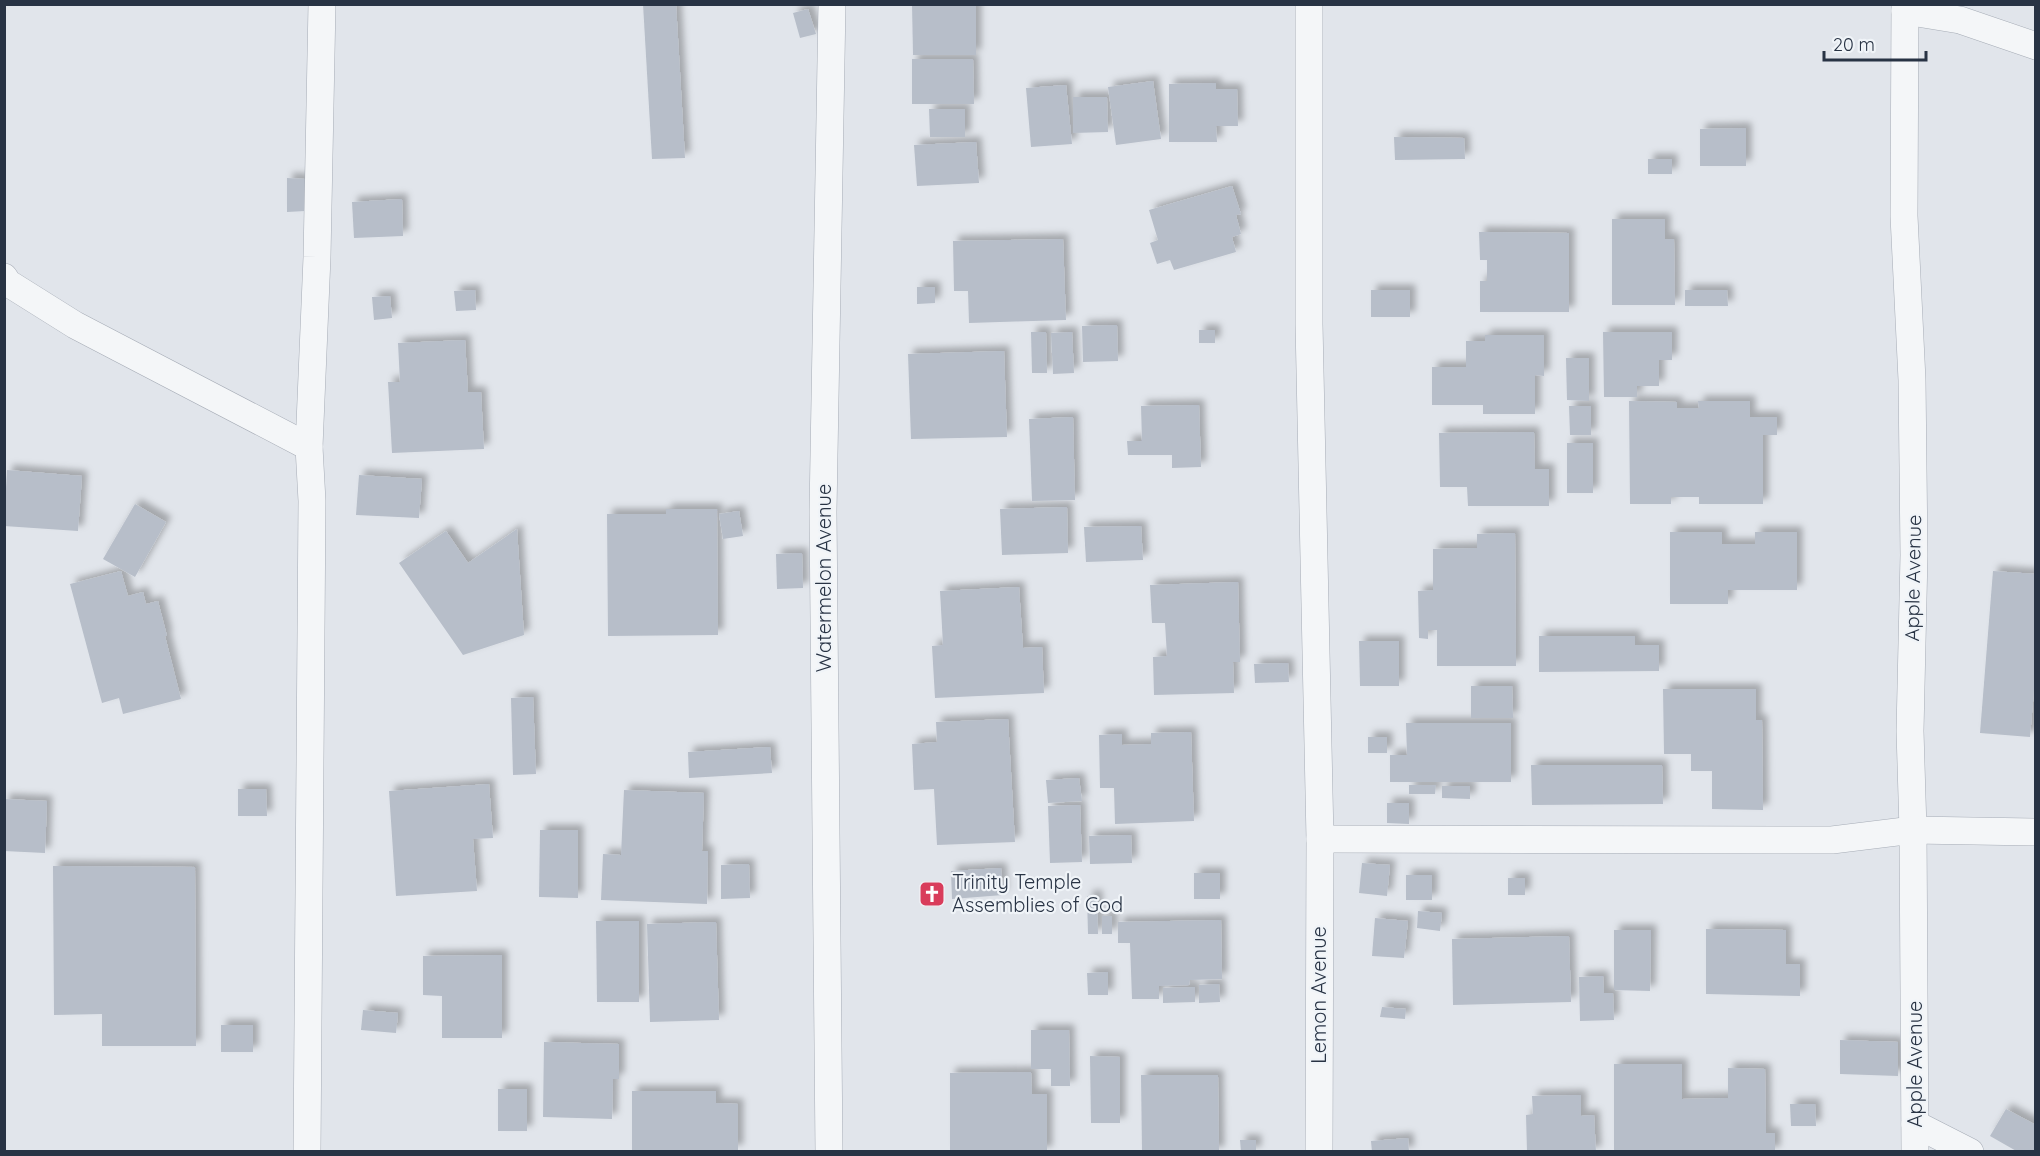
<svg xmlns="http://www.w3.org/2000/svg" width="2040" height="1156" viewBox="0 0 2040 1156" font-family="Quicksand,sans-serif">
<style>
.building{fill:#b7bec9;filter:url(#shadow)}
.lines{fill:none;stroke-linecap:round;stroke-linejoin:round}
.street-casing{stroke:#a6acb6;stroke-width:28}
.street{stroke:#f4f6f8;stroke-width:27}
.labels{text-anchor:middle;stroke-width:4.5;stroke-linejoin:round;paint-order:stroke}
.street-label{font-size:20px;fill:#283344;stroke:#f0f4f8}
.poi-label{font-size:20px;fill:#283344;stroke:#f0f4f8;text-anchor:start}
</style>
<defs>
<filter id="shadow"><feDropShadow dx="5.5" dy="-5.5" stdDeviation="3" flood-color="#0004"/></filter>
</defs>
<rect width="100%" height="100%" fill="#e1e5eb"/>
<g class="building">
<polygon points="643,4 676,4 685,158 652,159"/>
<polygon points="912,4 976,4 976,55 913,55"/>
<polygon points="808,9 816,34 800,38 793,13"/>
<polygon points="912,59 973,59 974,104 912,104"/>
<polygon points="1153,81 1161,139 1116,145 1108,87"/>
<polygon points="1216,83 1216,89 1237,89 1238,126 1216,126 1217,142 1169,142 1169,84"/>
<polygon points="1066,85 1072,144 1031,147 1026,88"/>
<polygon points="1073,97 1107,97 1108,132 1073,133"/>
<polygon points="929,109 965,109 965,137 930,137"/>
<polygon points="1746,128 1746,166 1700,166 1700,129"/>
<polygon points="1394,137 1464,138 1465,159 1395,160"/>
<polygon points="976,142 979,183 917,186 914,145"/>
<rect x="1648" y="159" width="24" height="15"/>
<polygon points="287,178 305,179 305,211 287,212"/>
<polygon points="1232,186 1241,214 1236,215 1241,234 1232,237 1236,252 1174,270 1170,260 1157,264 1150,243 1158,240 1149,210"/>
<polygon points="402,199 403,236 354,238 352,202"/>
<polygon points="1612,219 1665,219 1665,239 1674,239 1675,305 1612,305"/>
<polygon points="1479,232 1569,233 1569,312 1480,312 1480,281 1487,281 1487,260 1480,260"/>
<polygon points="1063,239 1066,320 969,323 968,291 954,291 953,241"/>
<polygon points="917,287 935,287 935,303 917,304"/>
<polygon points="475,290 476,310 456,311 454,291"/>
<rect x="1371" y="290" width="39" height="27"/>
<polygon points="1685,290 1727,290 1728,306 1685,306"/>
<polygon points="390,296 392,318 374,320 372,297"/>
<polygon points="1117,325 1118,361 1083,362 1082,326"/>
<rect x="1199" y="330" width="16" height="13"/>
<polygon points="1031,332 1046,332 1047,373 1032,373"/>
<polygon points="1072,332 1074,373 1053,374 1051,333"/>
<polygon points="1603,332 1672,332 1672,360 1659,360 1659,386 1637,386 1637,397 1604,397"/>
<polygon points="1485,335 1544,335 1544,376 1535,375 1535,414 1483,414 1483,405 1432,405 1432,367 1466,367 1466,341 1485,341"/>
<polygon points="465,340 468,392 481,392 484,449 392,453 388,382 400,382 398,343"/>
<polygon points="1004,351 1007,437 911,439 908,354"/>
<polygon points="1566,358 1589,358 1589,401 1567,400"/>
<polygon points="1629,401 1677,402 1677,408 1699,408 1698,401 1750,401 1750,417 1777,417 1777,435 1763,435 1763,504 1699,504 1699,497 1671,497 1671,504 1630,504"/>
<polygon points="1199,405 1201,467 1172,468 1172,455 1128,455 1127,441 1142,441 1141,406"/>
<polygon points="1569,406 1591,406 1591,435 1570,435"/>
<polygon points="1073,417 1075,500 1032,501 1029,419"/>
<polygon points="1534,432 1535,469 1549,469 1549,506 1468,506 1467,487 1440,487 1439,433"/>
<rect x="1567" y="443" width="26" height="50"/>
<polygon points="7,470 82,476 78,531 4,526"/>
<polygon points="359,475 422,479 419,518 356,515"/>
<polygon points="135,504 166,522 135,577 103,559"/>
<polygon points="1067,507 1068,553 1002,555 1000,509"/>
<polygon points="666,509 717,509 718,635 608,636 607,514 666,514"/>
<polygon points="739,511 743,536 723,539 719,514"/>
<polygon points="1141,526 1143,560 1086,562 1084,527"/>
<polygon points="517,529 524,635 463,655 399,563 446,531 468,563"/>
<polygon points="1670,532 1722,532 1722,544 1755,544 1755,532 1797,532 1797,590 1728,590 1728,604 1670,604"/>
<polygon points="1515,533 1516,666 1437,666 1437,630 1428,630 1428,639 1419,638 1418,591 1433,590 1433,549 1477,548 1477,534"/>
<polygon points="802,553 803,588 777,589 776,554"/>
<polygon points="121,571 128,596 143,592 146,604 158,601 167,636 165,636 181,699 123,714 119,698 102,703 70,584"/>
<polygon points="1993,571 2036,574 2036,666 2030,737 1980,733"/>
<polygon points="1238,582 1240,662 1233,662 1234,693 1154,695 1153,657 1167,656 1165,623 1152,623 1150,585"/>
<polygon points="1019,587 1023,648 1042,647 1044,693 935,698 932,646 943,645 940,591"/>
<polygon points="1539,636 1635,636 1635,645 1659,645 1659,671 1539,672"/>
<polygon points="1359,641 1399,641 1399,686 1360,686"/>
<polygon points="1288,663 1289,682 1255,683 1254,664"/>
<polygon points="1471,686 1512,686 1513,718 1471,718"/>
<polygon points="1663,689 1756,689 1756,720 1762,720 1763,810 1712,809 1712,771 1691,771 1691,754 1664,754"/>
<polygon points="533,697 536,774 513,775 511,698"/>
<polygon points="1008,719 1015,842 937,845 934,789 914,790 912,744 937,742 936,722"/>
<polygon points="1406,723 1511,723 1511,782 1390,782 1390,755 1407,755"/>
<polygon points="1191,732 1194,821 1115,824 1114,788 1100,788 1099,735 1122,734 1122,745 1151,744 1151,733"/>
<rect x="1368" y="737" width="19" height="16"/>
<polygon points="770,747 772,773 689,778 688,752"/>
<polygon points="1531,765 1662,765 1663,804 1532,805"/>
<polygon points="1079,778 1082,801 1048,803 1046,780"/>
<polygon points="489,784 493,838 473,839 477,891 396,896 389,791"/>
<polygon points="1409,785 1436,785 1435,794 1409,794"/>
<polygon points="1442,786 1470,786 1470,799 1442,798"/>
<polygon points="238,789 266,789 267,816 238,816"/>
<polygon points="624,790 704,793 702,851 708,851 707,904 601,900 603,854 621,855"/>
<polygon points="4,799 47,801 45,853 4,851"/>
<polygon points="1387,803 1409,803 1409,824 1387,823"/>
<polygon points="1080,805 1082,862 1050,863 1048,806"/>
<polygon points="540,830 578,830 578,898 539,897"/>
<polygon points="1131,835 1132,863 1090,864 1089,836"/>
<polygon points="1362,863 1390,865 1387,896 1359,893"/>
<polygon points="749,864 750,898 721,899 721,865"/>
<polygon points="53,866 195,867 196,1046 102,1046 102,1014 54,1015"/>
<polygon points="1001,868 1003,895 952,899 951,871"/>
<rect x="1194" y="873" width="26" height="26"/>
<rect x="1406" y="875" width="26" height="25"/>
<rect x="1508" y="878" width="17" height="17"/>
<polygon points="1097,895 1098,934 1088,934 1087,896"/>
<polygon points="1418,911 1442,913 1440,931 1417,928"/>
<rect x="1102" y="916" width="10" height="18"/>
<polygon points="1375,918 1408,921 1404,958 1372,956"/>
<polygon points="1221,920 1222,979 1190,980 1189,985 1159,986 1159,999 1132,999 1130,943 1118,943 1118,922"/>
<polygon points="596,921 639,921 639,1002 597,1002"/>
<polygon points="716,922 719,1020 650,1022 647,924"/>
<polygon points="1706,929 1786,930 1786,964 1800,964 1800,996 1706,994"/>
<polygon points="1614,930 1651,930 1650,991 1614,990"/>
<polygon points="1569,936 1571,1002 1453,1005 1452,939"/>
<polygon points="502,955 502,1038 442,1038 442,996 423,995 423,956"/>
<polygon points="1108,972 1108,995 1088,995 1087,973"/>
<polygon points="1603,976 1604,993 1613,993 1614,1020 1580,1021 1579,977"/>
<polygon points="1219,984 1220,1002 1199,1003 1199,985"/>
<polygon points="1195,987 1195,1002 1163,1003 1163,988"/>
<polygon points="1382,1007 1406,1009 1405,1019 1380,1017"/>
<polygon points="363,1010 398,1013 396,1033 361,1030"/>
<rect x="221" y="1025" width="32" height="27"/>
<polygon points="1031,1030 1069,1030 1070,1086 1051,1086 1051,1069 1031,1069"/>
<polygon points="1840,1040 1898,1042 1898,1076 1840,1074"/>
<polygon points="544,1042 619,1044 619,1079 613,1079 612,1119 543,1117"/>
<polygon points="1090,1056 1120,1057 1120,1123 1091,1123"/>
<polygon points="1614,1064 1682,1064 1682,1099 1728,1098 1728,1068 1765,1069 1766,1133 1775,1133 1775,1152 1614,1152"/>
<polygon points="1031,1072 1032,1094 1047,1094 1047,1152 950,1152 950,1073"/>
<polygon points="1141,1075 1218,1075 1219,1152 1142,1152"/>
<rect x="498" y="1089" width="29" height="42"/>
<polygon points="632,1091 716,1091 716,1103 738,1104 738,1150 632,1152"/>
<polygon points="1581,1095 1581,1116 1594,1115 1596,1152 1527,1152 1526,1115 1533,1114 1532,1096"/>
<polygon points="1790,1104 1815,1104 1816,1126 1791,1126"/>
<polygon points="2006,1109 2036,1125 2036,1152 2018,1152 1990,1136"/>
<polygon points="1408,1138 1409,1152 1372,1152 1371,1141"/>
<polygon points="1240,1140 1256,1140 1256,1152 1241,1152"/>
</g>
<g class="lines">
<g class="street-casing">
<g id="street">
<polyline points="1309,4 1309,324 1320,839 1319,1152"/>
<polyline points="1905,4 1904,216 1912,380 1914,555 1910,731 1913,830 1915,1152"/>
<polyline points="1905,11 1960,20 2036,46"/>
<polyline points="4,277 8,283 75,325 309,447"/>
<polyline points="1320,839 1832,840 1913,830 2036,832"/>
<polyline points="1915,1124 1970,1152"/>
<polyline points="307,1152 312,501 309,447 317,257 322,4"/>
<polyline points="829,1152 823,512 832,4"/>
</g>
</g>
<use href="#street" class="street"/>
</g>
<defs>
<g id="church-square" transform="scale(1.35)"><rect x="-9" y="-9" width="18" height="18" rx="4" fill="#d93c5b" stroke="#f0f4f8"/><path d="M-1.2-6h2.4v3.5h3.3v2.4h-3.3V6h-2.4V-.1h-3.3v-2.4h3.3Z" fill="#fff"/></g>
</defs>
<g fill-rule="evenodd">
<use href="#church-square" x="932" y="894"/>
</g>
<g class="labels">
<g class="street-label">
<text transform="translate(824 578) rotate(-90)" y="7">Watermelon Avenue</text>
<text transform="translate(1913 578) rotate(-89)" y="7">Apple Avenue</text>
<text transform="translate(1319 995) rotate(-90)" y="7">Lemon Avenue</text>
<text transform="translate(1915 1064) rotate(-90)" y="7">Apple Avenue</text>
</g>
<g class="poi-label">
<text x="952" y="889">Trinity Temple<tspan x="952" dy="23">Assemblies of God</tspan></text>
</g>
</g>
<rect width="2040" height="1156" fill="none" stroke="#283344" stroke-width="12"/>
<path d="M1824 51v9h102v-9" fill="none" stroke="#283344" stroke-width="3"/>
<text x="1833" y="51" font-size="18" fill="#283344" stroke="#f0f4f8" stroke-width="4.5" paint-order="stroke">20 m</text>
</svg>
